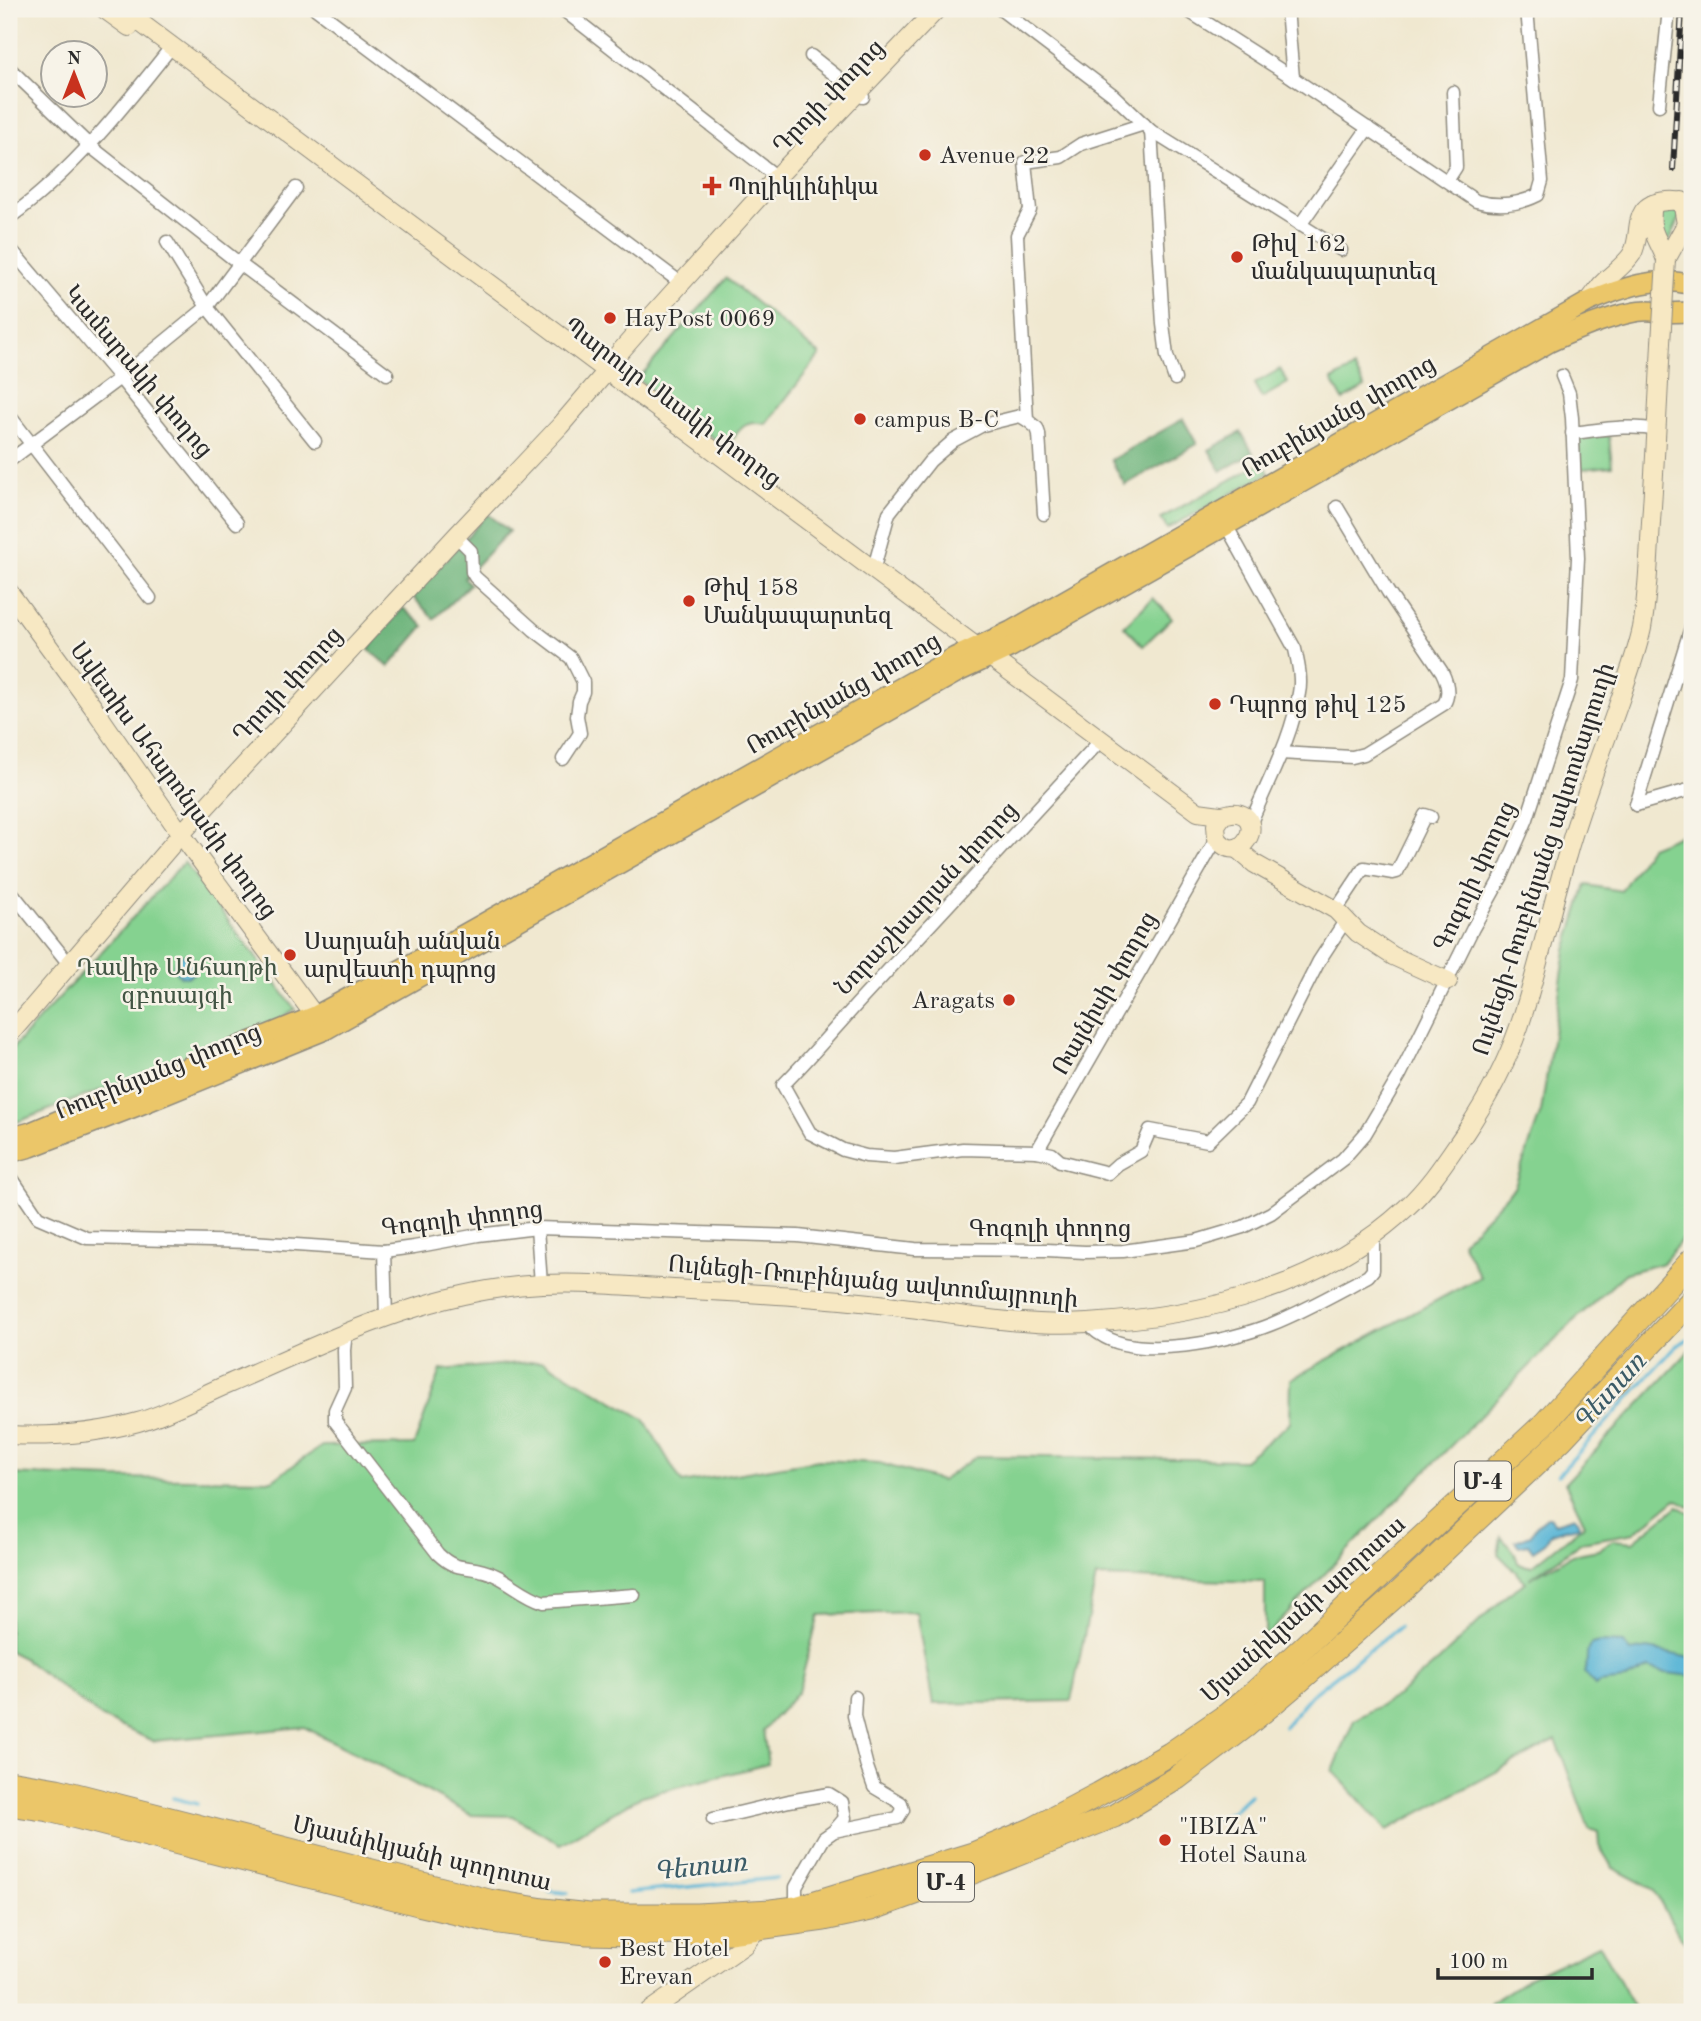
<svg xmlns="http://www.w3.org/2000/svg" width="1701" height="2021" viewBox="0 0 1701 2021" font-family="'Old Standard TT','Noto Serif Armenian',serif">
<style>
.green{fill:#85d290;stroke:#587e5e;stroke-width:2}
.forest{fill:#6cb47a;stroke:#4c7052;stroke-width:2}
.water{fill:#58b5d6;stroke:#427080;stroke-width:2}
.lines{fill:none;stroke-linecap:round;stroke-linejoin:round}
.stream{stroke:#58b5d6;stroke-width:3.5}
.street-casing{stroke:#8e8a7e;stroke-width:15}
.secondary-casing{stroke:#8e8a7e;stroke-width:20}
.primary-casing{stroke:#8e8a7e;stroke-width:22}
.highway-casing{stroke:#8e8a7e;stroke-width:25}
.street{stroke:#fff;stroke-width:12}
.secondary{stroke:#f7e8c3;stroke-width:18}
.primary{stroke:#ebc669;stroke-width:19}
.highway{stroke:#ebc669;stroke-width:23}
.rail-casing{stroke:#2b2b2b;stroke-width:6}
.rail{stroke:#f7f3e8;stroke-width:3.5;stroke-dasharray:10;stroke-linecap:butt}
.secondary-bridge-casing{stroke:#8e8a7e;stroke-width:20;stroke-linecap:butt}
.secondary-bridge{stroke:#f7e8c3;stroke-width:18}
.poi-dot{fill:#c8321e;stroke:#f7f3e8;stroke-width:2.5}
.labels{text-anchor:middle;stroke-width:5;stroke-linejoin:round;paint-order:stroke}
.shield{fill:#f7f3e8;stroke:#686764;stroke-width:2}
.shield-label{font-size:23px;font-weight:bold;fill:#2b2b2b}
.street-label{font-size:24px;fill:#2b2b2b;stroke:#f7f3e8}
.poi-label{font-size:24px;fill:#2b2b2b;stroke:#f7f3e8;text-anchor:start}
.park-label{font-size:24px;fill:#425544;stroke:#f7f3e8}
.water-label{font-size:26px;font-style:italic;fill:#3b5b67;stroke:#f7f3e8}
</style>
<rect width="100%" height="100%" fill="#f7f3e8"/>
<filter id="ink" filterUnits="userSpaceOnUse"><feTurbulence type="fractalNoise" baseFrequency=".0143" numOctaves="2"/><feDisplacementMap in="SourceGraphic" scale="14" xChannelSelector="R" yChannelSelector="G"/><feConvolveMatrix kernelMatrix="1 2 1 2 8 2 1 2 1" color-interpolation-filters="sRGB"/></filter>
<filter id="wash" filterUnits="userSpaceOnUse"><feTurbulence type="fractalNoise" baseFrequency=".00686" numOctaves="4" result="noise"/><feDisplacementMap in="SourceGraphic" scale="28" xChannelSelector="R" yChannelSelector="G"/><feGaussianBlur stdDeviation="1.57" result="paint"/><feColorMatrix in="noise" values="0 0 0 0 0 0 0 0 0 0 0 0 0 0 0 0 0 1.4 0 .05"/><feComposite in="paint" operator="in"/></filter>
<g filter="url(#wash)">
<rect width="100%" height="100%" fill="#f0e8d0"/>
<g class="green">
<polygon points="1673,209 1681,215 1667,246 1654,224 1659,211"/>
<path d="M 726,278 L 820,355 L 766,424 C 742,419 739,431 726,448 L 638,379 Z"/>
<polygon points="1354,368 1365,387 1343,400 1332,380"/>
<polygon points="1280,369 1288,383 1262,398 1254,384"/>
<polygon points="1609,435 1612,466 1581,469 1578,438"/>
<polygon points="1263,462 1269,473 1167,529 1161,518"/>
<polygon points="1153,598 1172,618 1143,646 1124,626"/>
<polygon points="1692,830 1692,1227 1663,1263 1626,1273 1578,1317 1338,1560 1265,1638 1265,1582 1096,1577 1071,1701 933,1704 916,1612 819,1615 798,1692 763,1730 768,1764 642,1796 560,1844 513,1816 471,1815 379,1765 304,1727 153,1741 102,1718 23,1658 9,1651 9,1474 113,1478 272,1480 322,1446 414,1445 441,1370 543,1361 644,1419 682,1483 819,1460 879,1463 941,1481 977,1456 1244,1460 1290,1423 1291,1379 1480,1277 1462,1242 1514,1188 1541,1112 1566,950 1586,885 1621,891 1650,847"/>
<polygon points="184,862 295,1009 264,1028 9,1125 9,1052"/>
<polygon points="1692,1348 1692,1508 1676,1499 1634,1533 1582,1542 1529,1579 1572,1555 1598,1550 1613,1540 1633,1542 1678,1506 1692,1514 1692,1949 1679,1935 1653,1889 1613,1868 1599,1846 1598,1832 1589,1829 1556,1740 1387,1830 1333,1771 1354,1720 1398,1695 1438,1661 1508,1594 1526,1582 1498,1554 1501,1537 1515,1553 1518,1563 1524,1566 1532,1566 1585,1524 1565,1483"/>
<polygon points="1599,1945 1636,2012 1487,2012 1491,2002 1528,1978"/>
</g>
<g class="forest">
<polygon points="1183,419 1197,444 1125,485 1111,460"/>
<polygon points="1241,432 1253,453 1221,471 1209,450"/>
<polygon points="488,514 509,531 464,578 470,584 434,619 412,596"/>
<polygon points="403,608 424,626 389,667 368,649"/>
</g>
<g class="water">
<circle cx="185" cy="966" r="11"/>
<polygon points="1547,1517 1550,1517 1555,1523 1575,1517 1580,1524 1579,1527 1569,1529 1566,1528 1551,1533 1545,1543 1533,1551 1528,1544 1519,1546 1515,1541 1531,1535 1536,1526"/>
<path d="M 1600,1642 L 1624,1643 L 1630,1652 L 1648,1649 L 1692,1658 L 1692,1676 L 1666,1673 L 1648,1668 L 1626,1680 L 1599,1683 L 1595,1686 L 1585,1673 C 1589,1663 1584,1651 1591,1644 Z"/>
</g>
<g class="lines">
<g class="stream">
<polyline points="1558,1475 1676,1346 1692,1337"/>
<polyline points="1284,1727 1311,1695 1399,1627"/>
<polyline points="173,1798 197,1804"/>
<polyline points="1208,1822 1233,1811 1250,1795"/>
<polyline points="549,1891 568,1893"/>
<polyline points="628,1893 777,1878"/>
</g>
</g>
</g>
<g filter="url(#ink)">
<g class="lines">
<g class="street-casing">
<g id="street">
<polyline points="316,9 681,283"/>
<polyline points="562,9 777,177"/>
<polyline points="1000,9 1112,94 1151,131 1341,250"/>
<path d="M 1185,9 L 1293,78 L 1476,201 C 1498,207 1518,205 1538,195 L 1542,181 L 1527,9"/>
<polyline points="1287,9 1293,78"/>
<polyline points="811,56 863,97"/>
<polyline points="9,68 90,146 240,264 387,374"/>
<polyline points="1659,105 1669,9"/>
<polyline points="1151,131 1163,324 1167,356 1175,379"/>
<polyline points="1447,181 1456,167 1453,92"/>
<path d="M 9,218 C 73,171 123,108 172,46"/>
<polyline points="1300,225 1368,128"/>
<polyline points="167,242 207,307 315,441"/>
<polyline points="9,247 120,378 237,523"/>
<polyline points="9,415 150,598"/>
<path d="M 1572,433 C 1600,430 1629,424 1657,430"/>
<polyline points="9,461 120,378 207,307 296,188"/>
<polyline points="1044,514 1039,434 1037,428 1027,420 1017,235 1030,210 1025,162 1061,157 1081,144 1144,124"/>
<path d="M 1226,525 L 1295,649 C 1298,663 1302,679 1299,693 C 1292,739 1267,782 1250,825"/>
<polyline points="456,536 471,551 472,572 475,577 534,630 571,658 583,682 583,692 579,701 577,716 580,733 563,759"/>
<polyline points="875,572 875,564 889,513 930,461 953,441 983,425 1020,416 1027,420"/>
<path d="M 1101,740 L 869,991 C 840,1022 813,1055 783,1085 L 810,1133 L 843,1150 L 866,1156 L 894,1158 L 963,1149 L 1037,1151 L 1052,1154 L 1060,1161 L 1108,1173 L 1118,1164 L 1141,1151 L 1150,1130 L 1208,1141 L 1247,1103 L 1319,961 L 1345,921"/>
<path d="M 1280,753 L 1352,757 L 1364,754 L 1444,704 C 1450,694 1447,682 1442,672 L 1388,592 L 1337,507"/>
<polyline points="1636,805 1692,624"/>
<polyline points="1636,805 1692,789"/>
<polyline points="9,889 69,964"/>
<polyline points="1336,910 1364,868 1393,873 1397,872 1425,815 1431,817"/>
<polyline points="1037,1151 1217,838"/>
<polyline points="9,1174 38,1217 87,1238 252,1242 384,1251 414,1247 478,1235 537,1228 798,1236 915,1249 1047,1250 1085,1252 1123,1251 1196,1241 1243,1227 1271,1213 1343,1159 1365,1134 1400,1075 1473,928 1503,874 1527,819 1572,680 1578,558 1572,418 1569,393 1562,376"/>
<polyline points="537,1228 541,1284"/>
<polyline points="384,1251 386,1317"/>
<path d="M 1088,1323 C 1092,1327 1095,1332 1100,1334 C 1139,1361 1230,1341 1272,1324 C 1305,1311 1336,1293 1368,1276 L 1373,1270 L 1373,1236"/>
<path d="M 346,1332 L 344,1350 L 345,1388 L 335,1410 L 335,1421 L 438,1554 C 456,1571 462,1565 484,1571 C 505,1576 522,1596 544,1602 L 634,1595"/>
<polyline points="713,1819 789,1801 829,1794 842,1802 845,1818 834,1831"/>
<polyline points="796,1908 796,1887 824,1838 834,1831 898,1818 903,1810 901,1803 874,1787 867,1767 854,1716 855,1697"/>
</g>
</g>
<g class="secondary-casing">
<g id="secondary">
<polyline points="104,9 129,27"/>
<path d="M 122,9 L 1198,812 C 1205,813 1213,814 1220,815 C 1226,815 1231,812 1237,813 C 1268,819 1239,870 1217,838 L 1216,825 L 1223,815"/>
<path d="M 1653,204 C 1648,234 1657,234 1666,260"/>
<polyline points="1666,260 1686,224 1682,201"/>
<path d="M 1588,302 C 1593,296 1597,290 1601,285 C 1611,274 1624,266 1632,254 C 1644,234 1628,204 1667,201 C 1676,200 1684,201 1692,207"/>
<polyline points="9,592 93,707 181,834 323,1027"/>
<polyline points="1236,848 1255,864 1336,910 1358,933 1393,956 1448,981"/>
<polyline points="9,1035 181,834 456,536 560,426 607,371 613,360 648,320 777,177 937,9"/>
<path d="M 9,1435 C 53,1437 95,1434 138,1422 C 168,1414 198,1397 226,1385 C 330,1340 426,1290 542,1284 C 585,1282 630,1286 673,1289 C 744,1293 816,1296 887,1305 C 954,1313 1020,1327 1088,1323 C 1204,1316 1320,1288 1406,1208 C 1430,1186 1447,1159 1465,1133 C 1487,1100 1506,1064 1519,1027 C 1538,971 1550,911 1567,855 C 1582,801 1603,749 1621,697 C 1628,674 1637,652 1642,628 C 1648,594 1649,557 1651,522 C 1655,462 1658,403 1661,343"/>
<polyline points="648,2012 744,1945 757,1929"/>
</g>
</g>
<g class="primary-casing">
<g id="primary">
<path d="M 9,1138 L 31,1132 L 133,1089 L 315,1016 L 422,958 L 955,657 L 1011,631 L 1588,302 C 1622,288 1655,275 1692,285"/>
<path d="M 9,1153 L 31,1147 L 140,1105 L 325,1030 L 958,672 L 1011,647 L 1550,342 C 1571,332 1638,303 1659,313 L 1692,312"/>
</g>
</g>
<g class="highway-casing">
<g id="highway">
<polyline points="9,1782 57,1790 489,1901 544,1910 589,1915 697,1915 771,1911 796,1908 973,1854 1033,1829 1099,1794 1170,1754 1228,1714 1256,1691 1544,1424 1692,1260"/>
<polyline points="9,1804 49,1810 418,1904 492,1921 541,1928 587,1933 633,1934 729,1932 824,1919 871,1909 968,1874 1114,1816 1177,1778 1247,1725 1297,1683 1401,1591 1561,1440 1692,1300"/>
</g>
</g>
<use href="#street" class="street"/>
<use href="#secondary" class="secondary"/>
<use href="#primary" class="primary"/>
<use href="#highway" class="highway"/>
<g class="rail-casing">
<polyline id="rail" points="1673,169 1682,9"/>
</g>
<use href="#rail" class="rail"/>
<g class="secondary-bridge-casing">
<polyline id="secondary-bridge" points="1661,343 1666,260"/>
</g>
<use href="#secondary-bridge" class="secondary-bridge"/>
</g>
</g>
<g class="poi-dot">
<circle cx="925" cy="155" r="7"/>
<path d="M708.5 175.5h7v7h7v7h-7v7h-7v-7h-7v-7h7z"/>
<circle cx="1237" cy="257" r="7"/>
<circle cx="610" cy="318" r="7"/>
<circle cx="860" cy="419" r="7"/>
<circle cx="689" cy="601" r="7"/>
<circle cx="1215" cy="704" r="7"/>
<circle cx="290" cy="955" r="7"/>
<circle cx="1009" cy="1000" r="7"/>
<circle cx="1165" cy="1840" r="7"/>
<circle cx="605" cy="1962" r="7"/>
</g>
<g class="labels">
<g class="shield">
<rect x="1455" y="1461.5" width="56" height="39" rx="5"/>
<rect x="918" y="1862.5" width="56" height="39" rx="5"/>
</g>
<g class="shield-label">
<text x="1483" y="1489">Մ-4</text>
<text x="946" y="1890">Մ-4</text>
</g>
<g class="street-label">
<text transform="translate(828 96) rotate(-46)" y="8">Դրոյի փողոց</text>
<text transform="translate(139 371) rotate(50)" y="8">Կամարակի փողոց</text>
<text transform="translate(673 402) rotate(37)" y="8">Պարույր Սևակի փողոց</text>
<text transform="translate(1338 416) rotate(-30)" y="8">Ռուբինյանց փողոց</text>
<text transform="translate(287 684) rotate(-47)" y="8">Դրոյի փողոց</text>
<text transform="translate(843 693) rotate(-30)" y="8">Ռուբինյանց փողոց</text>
<text transform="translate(174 780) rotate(54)" y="8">Ավետիս Ահարոնյանի փողոց</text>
<text transform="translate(1543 859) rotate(-72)" y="8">Ուլնեցի-Ռուբինյանց ավտոմայրուղի</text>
<text transform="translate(1474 876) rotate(-65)" y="8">Գոգոլի փողոց</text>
<text transform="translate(926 898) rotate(-47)" y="8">Նորաշխարյան փողոց</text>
<text transform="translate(1104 993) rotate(-60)" y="8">Ռայնիսի փողոց</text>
<text transform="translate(158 1071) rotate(-22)" y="8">Ռուբինյանց փողոց</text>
<text transform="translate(462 1218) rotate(-7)" y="8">Գոգոլի փողոց</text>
<text x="1050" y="1236">Գոգոլի փողոց</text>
<text transform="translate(873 1281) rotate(5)" y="8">Ուլնեցի-Ռուբինյանց ավտոմայրուղի</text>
<text transform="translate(1303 1609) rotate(-42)" y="8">Մյասնիկյանի պողոտա</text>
<text transform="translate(422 1853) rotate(13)" y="8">Մյասնիկյանի պողոտա</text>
</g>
<g class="poi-label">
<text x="939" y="163">Avenue 22</text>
<text x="728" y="194">Պոլիկլինիկա</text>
<text x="1251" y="251">Թիվ 162<tspan x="1251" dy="28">մանկապարտեզ</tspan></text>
<text x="624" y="326">HayPost 0069</text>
<text x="874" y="427">campus B-C</text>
<text x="703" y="595">Թիվ 158<tspan x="703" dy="28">Մանկապարտեզ</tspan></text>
<text x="1229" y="712">Դպրոց թիվ 125</text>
<text x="304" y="949">Սարյանի անվան<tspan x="304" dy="28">արվեստի դպրոց</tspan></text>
<text x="995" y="1008" text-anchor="end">Aragats</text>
<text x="1179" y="1834">"IBIZA"<tspan x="1179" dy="28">Hotel Sauna</tspan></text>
<text x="619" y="1956">Best Hotel<tspan x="619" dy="28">Erevan</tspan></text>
</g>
<g class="park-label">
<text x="177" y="975">Դավիթ Անհաղթի<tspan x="177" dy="28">զբոսայգի</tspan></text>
</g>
<g class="water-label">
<text transform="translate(1609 1391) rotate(-48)" y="9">Գետառ</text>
<text transform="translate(700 1866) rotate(-6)" y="9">Գետառ</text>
</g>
</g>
<rect width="1701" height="2021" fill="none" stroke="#f7f3e8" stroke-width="35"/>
<g transform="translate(74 74)"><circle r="33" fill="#f7f3e8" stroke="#a5a39c" stroke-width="2"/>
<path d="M0-5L12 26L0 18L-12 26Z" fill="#c8321e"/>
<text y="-10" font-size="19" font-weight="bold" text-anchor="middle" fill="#2b2b2b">N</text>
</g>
<path d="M1438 1968v10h154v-10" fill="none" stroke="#2b2b2b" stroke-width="3.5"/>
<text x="1449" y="1968" font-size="21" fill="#2b2b2b" stroke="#f7f3e8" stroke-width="5" paint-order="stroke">100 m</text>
</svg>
